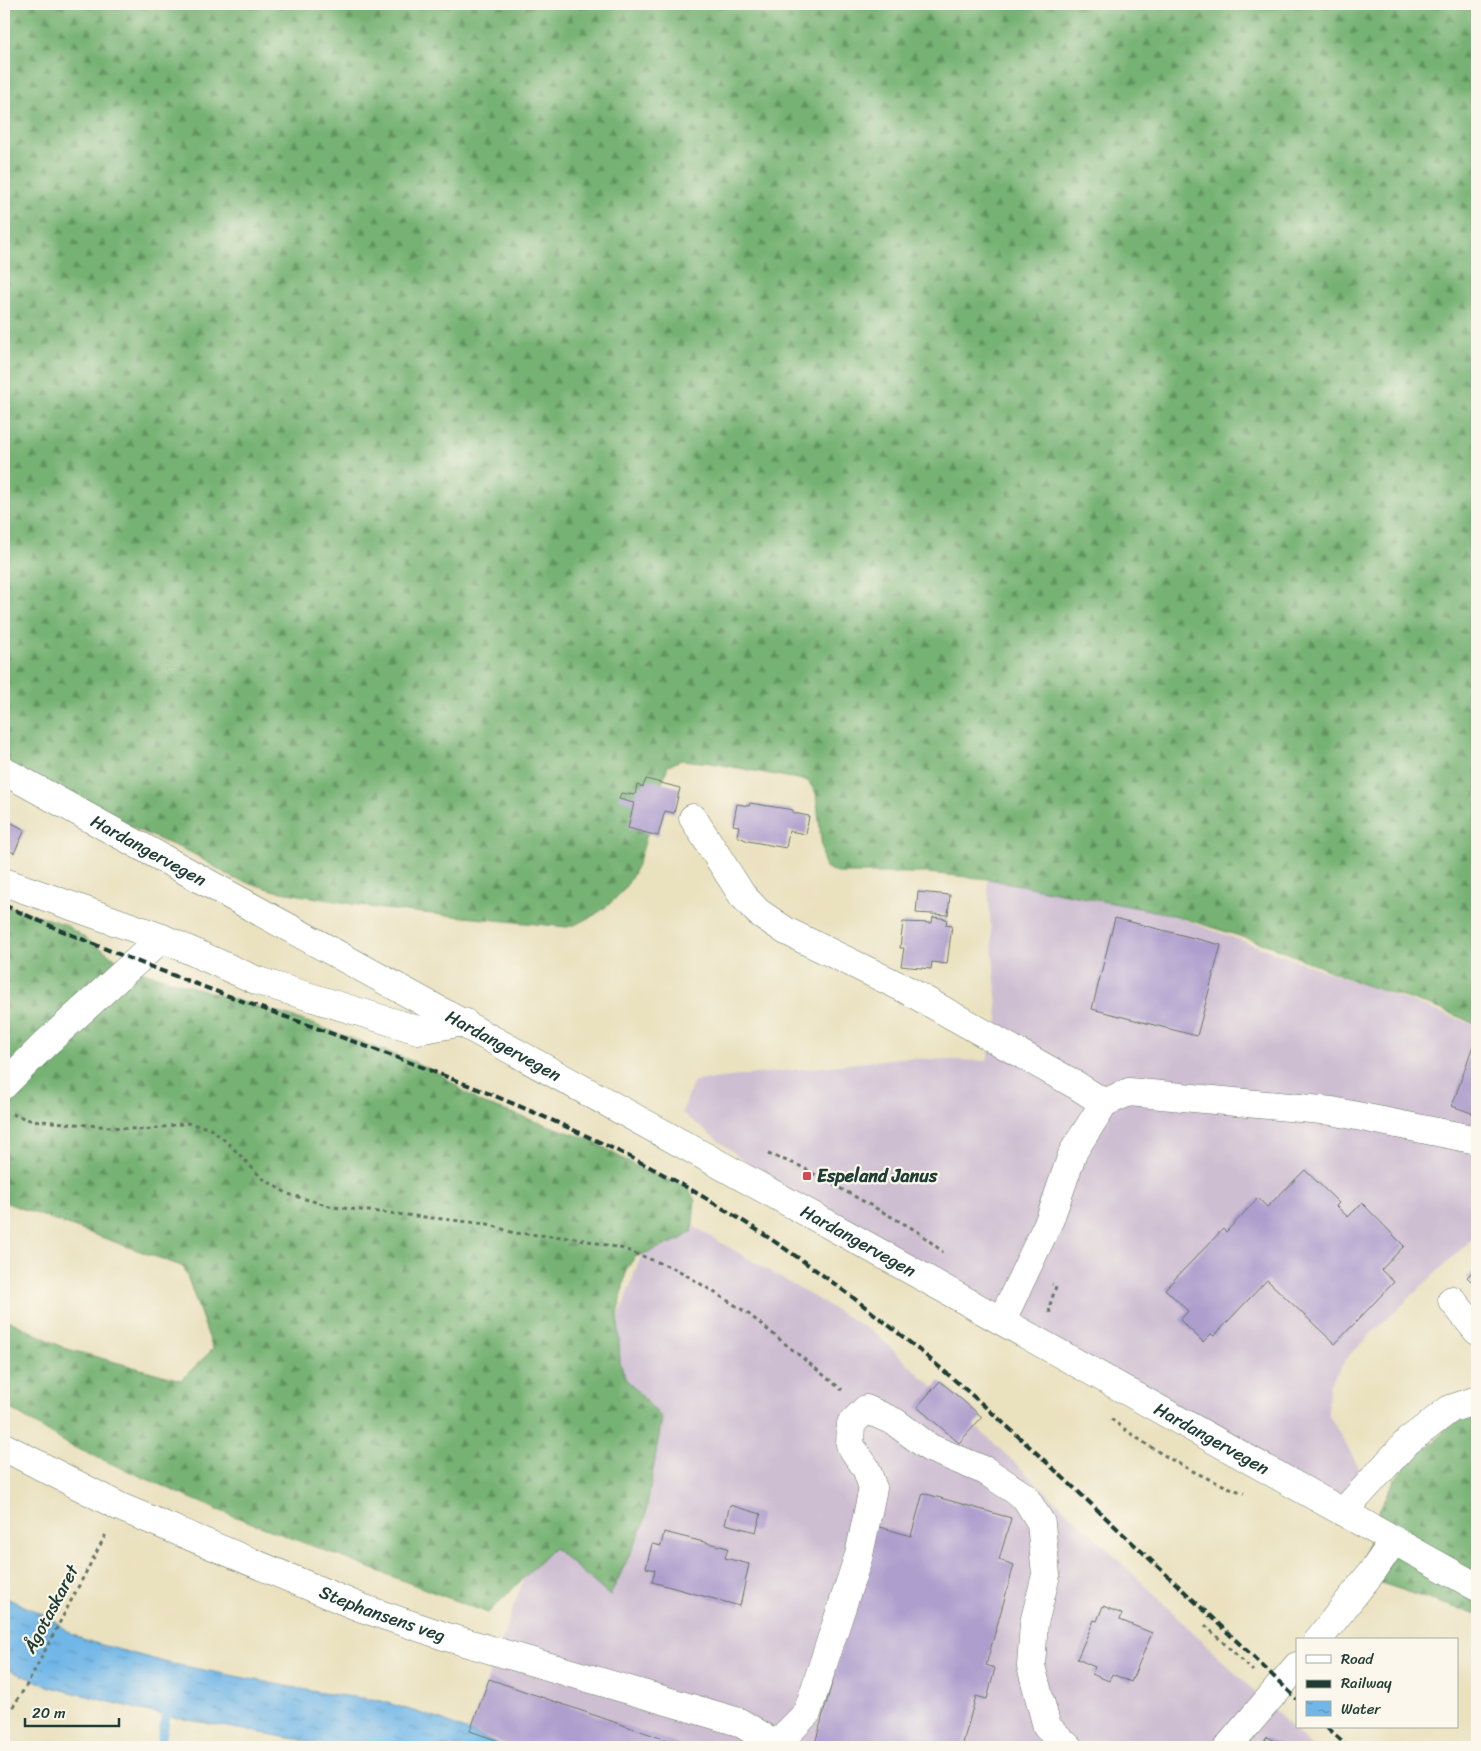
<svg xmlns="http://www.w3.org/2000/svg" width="1481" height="1751" viewBox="0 0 1481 1751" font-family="Sriracha,sans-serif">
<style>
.industrial{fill:#cebed2}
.forest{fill:url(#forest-firs);stroke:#4a7854}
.water{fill:url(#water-ripples);stroke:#487a8e}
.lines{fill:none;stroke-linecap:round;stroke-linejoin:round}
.stream{stroke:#70b6e7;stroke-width:9}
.building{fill:#ae9ecd}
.minor-casing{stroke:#667665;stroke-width:29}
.major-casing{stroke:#667665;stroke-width:29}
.path{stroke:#667665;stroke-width:3;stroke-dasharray:4 4;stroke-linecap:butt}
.minor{stroke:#fff;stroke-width:28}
.major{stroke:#fff;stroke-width:28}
.rail{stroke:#1f3d34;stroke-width:4;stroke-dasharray:8 4;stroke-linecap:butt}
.poi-dot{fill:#d1495b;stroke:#fbf7ec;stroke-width:2}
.labels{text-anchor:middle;stroke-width:4.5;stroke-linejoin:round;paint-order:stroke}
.street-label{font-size:18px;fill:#1f3d34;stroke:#fbf7ec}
.poi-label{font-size:18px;font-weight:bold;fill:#1f3d34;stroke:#fbf7ec;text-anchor:start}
</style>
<defs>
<pattern id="forest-firs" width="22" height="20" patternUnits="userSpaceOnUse" patternTransform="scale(1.25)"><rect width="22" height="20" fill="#76b273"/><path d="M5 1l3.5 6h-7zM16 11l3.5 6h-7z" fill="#60925f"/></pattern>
<pattern id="water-ripples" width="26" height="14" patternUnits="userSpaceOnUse" patternTransform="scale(1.25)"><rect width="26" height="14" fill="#70b6e7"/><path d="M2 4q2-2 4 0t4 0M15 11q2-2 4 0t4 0" fill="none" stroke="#5b95bc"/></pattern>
</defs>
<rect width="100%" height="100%" fill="#fbf7ec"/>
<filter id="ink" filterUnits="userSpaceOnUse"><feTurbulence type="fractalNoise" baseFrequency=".02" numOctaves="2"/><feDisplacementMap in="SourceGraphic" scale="10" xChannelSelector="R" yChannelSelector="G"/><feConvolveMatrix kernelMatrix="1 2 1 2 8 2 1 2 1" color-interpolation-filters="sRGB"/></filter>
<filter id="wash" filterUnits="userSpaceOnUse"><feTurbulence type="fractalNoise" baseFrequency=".0096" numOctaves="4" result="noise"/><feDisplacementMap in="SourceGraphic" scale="20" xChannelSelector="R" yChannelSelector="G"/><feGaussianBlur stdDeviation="1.12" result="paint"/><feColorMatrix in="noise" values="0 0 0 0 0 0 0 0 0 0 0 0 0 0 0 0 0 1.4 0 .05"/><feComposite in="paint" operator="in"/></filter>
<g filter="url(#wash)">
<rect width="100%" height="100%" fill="#eae1bf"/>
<g class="industrial">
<polygon points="987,878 1165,913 1477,1026 1477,1234 1350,1354 1329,1385 1328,1414 1360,1469 1343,1512 823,1221 682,1113 694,1081 901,1058 987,1061 998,1020"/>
<polygon points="659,1206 876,1334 1100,1542 1312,1747 511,1747 468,1733"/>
</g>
<g class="forest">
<path d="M 4,4 L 1477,4 L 1477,1025 L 1443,1010 L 1362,984 L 1268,945 L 1170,914 L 988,879 L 927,873 L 836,873 L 824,866 L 816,793 L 808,781 L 712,763 L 681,760 L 668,766 C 662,782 656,798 652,814 C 646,837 641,863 628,883 C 614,904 590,921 567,927 L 382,909 L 276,891 L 233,878 L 192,853 L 76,804 L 4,762 Z"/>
<polygon points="4,905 64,924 130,968 302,1020 412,1061 440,1074 479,1102 591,1140 644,1171 688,1187 695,1201 692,1232 679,1240 635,1257 626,1270 618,1316 620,1363 625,1378 662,1418 644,1524 610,1596 554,1548 488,1613 218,1510 71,1446 4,1405 4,1318 64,1348 181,1380 213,1349 184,1267 4,1202"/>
<path d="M 1477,1398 L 1477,1615 L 1360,1576 C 1369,1531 1384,1485 1417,1452 C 1422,1447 1429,1447 1434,1442 C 1449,1427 1461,1411 1477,1398 Z"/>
</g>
<polygon class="water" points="4,1597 51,1618 73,1635 91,1642 168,1663 322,1693 378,1700 439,1719 505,1747 340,1747 166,1716 51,1687 4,1668"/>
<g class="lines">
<polyline class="stream" points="160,1747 168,1706"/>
</g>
<g id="blocks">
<g class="building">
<polygon points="646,779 680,788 674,813 665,811 658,836 628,828 634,803 619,799 621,793 635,795 637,785 643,787"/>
<polygon points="750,803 793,810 793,813 809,816 806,834 789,831 786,848 748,841 737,836 739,826 733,825 737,804 749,806"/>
<polygon points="4,819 25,830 14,853 4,848"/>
<polygon points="918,892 950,895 948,915 916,913"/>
<polygon points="933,917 947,919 946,925 952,926 947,964 932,962 931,969 901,966 904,948 900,948 903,922 932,923"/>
<polygon points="1115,918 1221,945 1197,1036 1092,1009"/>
<polygon points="1477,1034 1477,1115 1452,1106"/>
<polygon points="1305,1170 1339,1203 1336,1206 1348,1217 1362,1203 1404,1246 1381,1270 1394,1282 1335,1344 1267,1280 1214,1336 1211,1334 1203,1342 1180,1320 1188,1311 1165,1289 1223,1229 1226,1232 1258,1198 1267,1207"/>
<polygon points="1477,1267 1477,1287 1467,1277"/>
<polygon points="940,1381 982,1417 959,1443 917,1407"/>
<polygon points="923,1493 1011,1518 999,1560 1014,1565 986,1665 995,1668 987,1699 976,1696 962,1747 814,1747 876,1526 911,1536"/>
<polygon points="730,1505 761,1514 756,1532 725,1524"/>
<polygon points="664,1532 728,1548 725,1558 749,1564 740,1606 652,1582 655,1570 646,1568 652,1544 661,1546"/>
<polygon points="1103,1606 1122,1614 1120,1620 1152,1633 1131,1682 1112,1674 1109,1681 1092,1674 1095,1667 1077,1659 1094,1620 1097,1621"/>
<polygon points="489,1679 687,1747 516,1747 470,1731"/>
<polygon points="1267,1737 1285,1747 1261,1747"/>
</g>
</g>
</g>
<g filter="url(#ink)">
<use href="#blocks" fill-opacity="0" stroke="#667665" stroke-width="1"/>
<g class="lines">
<g class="minor-casing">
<g id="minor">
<polyline points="693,818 742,895 758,912 786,931 905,989 1076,1085 1104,1103"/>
<polyline points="4,882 162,938"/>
<polyline points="4,1085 45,1044 162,938 258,981 418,1030 464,1022"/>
<polyline points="1452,1300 1477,1331"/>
<polyline points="1002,1320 1050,1219 1073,1152 1104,1103 1129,1092 1332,1111 1477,1140"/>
<path id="s1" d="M 4,1447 L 120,1507 L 359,1607 L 447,1637 L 739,1722 L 762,1736 L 770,1747"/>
<polyline points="1343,1512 1408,1441 1450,1409 1477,1400"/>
<polyline points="1318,1640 1375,1568 1394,1540"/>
<polyline points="774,1747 807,1713 859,1555 873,1488 866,1468 850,1445 851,1424 866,1409 895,1422 930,1448 986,1471 1025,1497 1041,1523 1046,1575 1034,1623 1031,1666 1047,1727 1068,1747"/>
<polyline points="1228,1747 1297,1666"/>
</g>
</g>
<g class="major-casing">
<g id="major">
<path id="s2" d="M 4,771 L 846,1234 L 1477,1587"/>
</g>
</g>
<g class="path">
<polyline points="12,1114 30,1120 145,1130 187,1123 209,1128 227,1142 262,1178 288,1194 333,1207 488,1224 514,1233 575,1238 624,1249 678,1270 746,1312 842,1390"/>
<polyline points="768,1154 798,1165 917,1231 943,1252"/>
<polyline points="1050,1313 1049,1308 1056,1286 1052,1284"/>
<path d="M 1111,1419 C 1150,1449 1197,1477 1244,1493"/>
<polyline points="1205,1625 1253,1671"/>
<polyline points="4,1721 28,1683 107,1532"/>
</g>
<use href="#minor" class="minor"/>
<use href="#major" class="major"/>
<g class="rail">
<path d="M 4,905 C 209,1000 432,1057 634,1159 C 817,1252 959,1379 1106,1518 C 1170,1578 1234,1638 1297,1699"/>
<polyline points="1327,1727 1348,1747"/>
</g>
</g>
</g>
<rect class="poi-dot" x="802" y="1171" width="10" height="10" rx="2.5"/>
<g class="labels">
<g class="street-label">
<text dy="6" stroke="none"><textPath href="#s2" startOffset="165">Hardangervegen</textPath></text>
<text dy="6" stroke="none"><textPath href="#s2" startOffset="570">Hardangervegen</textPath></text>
<text dy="6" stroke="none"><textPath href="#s2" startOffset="975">Hardangervegen</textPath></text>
<text dy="6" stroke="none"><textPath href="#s2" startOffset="1380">Hardangervegen</textPath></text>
<text transform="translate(51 1609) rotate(-62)" y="6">Ågotaskaret</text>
<text dy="6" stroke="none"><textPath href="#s1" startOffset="414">Stephansens veg</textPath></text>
</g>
<g class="poi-label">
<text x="817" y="1182">Espeland Janus</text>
</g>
</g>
<rect width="1481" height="1751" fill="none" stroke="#fbf7ec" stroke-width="20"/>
<rect x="1296" y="1638" width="162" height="90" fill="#fbf7ec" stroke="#a3ada2"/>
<rect x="1306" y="1655" width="25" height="8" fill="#ffffff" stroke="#a3ada2"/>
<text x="1341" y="1664" font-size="15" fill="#1f3d34">Road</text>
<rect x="1306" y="1680" width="25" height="8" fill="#1f3d34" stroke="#a3ada2"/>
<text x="1341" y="1688" font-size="15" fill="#1f3d34">Railway</text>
<rect x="1306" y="1701" width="25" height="15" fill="url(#water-ripples)" stroke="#a3ada2"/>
<text x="1341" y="1714" font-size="15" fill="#1f3d34">Water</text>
<path d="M25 1718v8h94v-8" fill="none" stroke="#1f3d34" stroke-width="2.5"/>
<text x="32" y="1718" font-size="15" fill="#1f3d34" stroke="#fbf7ec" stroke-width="4" paint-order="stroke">20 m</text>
</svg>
